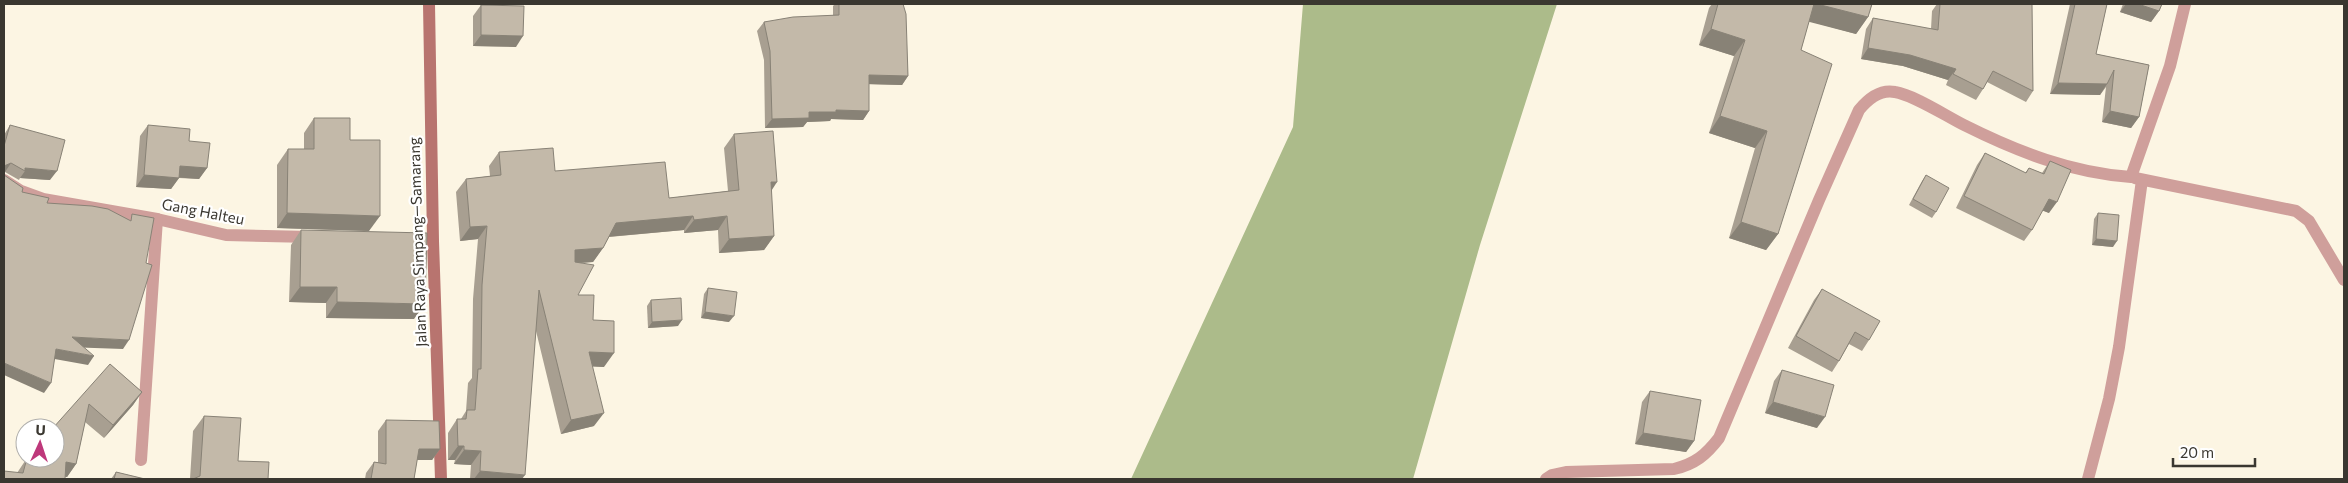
<svg xmlns="http://www.w3.org/2000/svg" width="2348" height="483" viewBox="0 0 2348 483" font-family="Commissioner,sans-serif">
<style>
.forest{fill:#acbb8a}
.lines{fill:none;stroke-linecap:round;stroke-linejoin:round}
.minor{stroke:#cf9f9b;stroke-width:12}
.secondary{stroke:#b8746f;stroke-width:12}
.wall{fill:#a89f91}
.shaded-wall{fill:#888276}
.building{fill:#c3b9a9;stroke:#888276}
.labels{text-anchor:middle;stroke-width:4.5;stroke-linejoin:round;paint-order:stroke}
.street-label{font-size:15px;fill:#3a3730;stroke:#fff}
</style>
<rect width="100%" height="100%" fill="#fcf5e3"/>
<polygon class="forest" points="1303,4 1557,4 1480,245 1413,479 1131,479 1293,127"/>
<g class="lines">
<g class="minor">
<polyline points="2135,178 2296,211 2309,221 2344,280"/>
<polyline points="4,180 21,191 43,199 157,219 226,235 311,237"/>
<polyline points="141,460 157,219"/>
<path d="M 1546,479 L 1552,475 L 1566,472 L 1674,469 C 1695,464 1706,455 1719,438 L 1819,200 L 1859,110 C 1868,99 1880,89 1895,92 C 1914,95 1946,116 1964,125 C 2018,152 2072,173 2131,177 L 2170,66 L 2185,4"/>
<polyline points="2088,479 2109,399 2119,347 2142,180"/>
</g>
<polyline class="secondary" points="429,4 433,241 441,479"/>
</g>
<g class="wall">
<polygon points="835,4 903,4 908,76 902,85 869,84 869,111 863,120 831,119 830,121 807,122 803,127 765,128 764,60 757,31 764,22 833,15 833,6"/>
<polygon points="1712,4 1872,4 1868,17 1856,34 1809,21 1801,50 1778,234 1766,250 1729,238 1755,148 1709,133 1734,56 1699,45 1709,8"/>
<polygon points="1937,4 2032,4 2033,91 2026,102 1987,82 1983,89 1976,100 1946,85 1948,80 1903,66 1861,59 1866,29 1873,18 1931,29 1932,11"/>
<polygon points="2070,4 2107,4 2096,54 2149,65 2139,117 2131,128 2102,122 2106,87 2100,95 2050,94"/>
<polygon points="2123,4 2162,4 2159,11 2151,22 2120,12"/>
<polygon points="481,5 516,47 473,46 473,16"/>
<polygon points="314,118 350,140 369,231 277,228 277,165 288,149 304,149 304,133"/>
<polygon points="10,125 50,180 20,178 19,180 5,172 4,172 4,135"/>
<polygon points="148,125 189,141 207,168 199,179 179,178 171,189 136,187 140,136"/>
<polygon points="734,134 771,190 774,236 764,250 719,253 718,230 684,233 684,230 609,237 603,248 593,262 578,263 578,295 593,320 604,367 592,366 594,426 561,434 536,331 522,479 470,479 471,465 454,464 455,460 448,460 448,433 457,419 461,419 466,411 468,383 472,378 473,299 478,239 460,241 456,192 466,179 490,176 489,166 499,152 555,171 669,198 728,191 724,148"/>
<polygon points="1985,153 2025,173 2029,168 2042,173 2050,161 2049,213 2042,210 2032,230 2024,241 1956,208 1977,165"/>
<polygon points="1926,175 1936,212 1932,218 1909,205 1922,181"/>
<polygon points="2098,213 2113,247 2092,245 2094,219"/>
<polygon points="301,230 414,319 326,318 326,303 289,302 291,245"/>
<polygon points="708,288 729,322 701,318 704,294"/>
<polygon points="1822,289 1869,340 1862,351 1849,344 1839,361 1832,372 1788,348 1814,300"/>
<polygon points="651,300 678,326 648,328 647,306"/>
<polygon points="110,364 142,392 133,405 104,438 85,422 76,464 67,477 17,473 27,458 55,458"/>
<polygon points="1782,370 1817,428 1765,413 1774,381"/>
<polygon points="1650,391 1694,441 1686,452 1635,444 1642,402"/>
<polygon points="204,416 238,461 268,479 190,479 193,431"/>
<polygon points="386,420 440,449 432,460 417,460 414,479 365,479 366,473 374,462 378,462 378,431"/>
<polygon points="116,472 145,479 111,479"/>
</g>
<g class="shaded-wall">
<polygon points="1814,4 1817,4 1868,17 1856,34 1802,20"/>
<polygon points="2126,4 2138,4 2159,11 2151,22 2120,12"/>
<polygon points="1711,29 1745,40 1734,56 1699,45"/>
<polygon points="481,35 523,36 516,47 473,46"/>
<polygon points="1868,48 1910,55 1956,69 1948,80 1903,66 1861,59"/>
<polygon points="869,75 908,76 902,85 863,84"/>
<polygon points="2058,83 2107,84 2100,95 2050,94"/>
<polygon points="836,110 869,111 863,120 831,119 830,121 807,122 803,127 765,128 772,119 809,112"/>
<polygon points="2110,111 2139,117 2131,128 2102,122"/>
<polygon points="1720,116 1767,131 1755,148 1709,133"/>
<polygon points="11,163 5,172 4,172 4,166"/>
<polygon points="180,166 207,168 199,179 172,177"/>
<polygon points="25,168 57,171 50,180 20,178 25,171"/>
<polygon points="144,175 179,178 171,189 136,187"/>
<polygon points="771,182 777,182 768,196"/>
<polygon points="2049,199 2057,202 2049,213 2041,210"/>
<polygon points="287,213 380,216 369,231 277,228"/>
<polygon points="693,216 684,230 606,237 616,223"/>
<polygon points="727,216 718,230 684,233 694,220"/>
<polygon points="1741,222 1778,234 1766,250 1729,238"/>
<polygon points="487,226 478,239 460,241 470,227"/>
<polygon points="774,236 764,250 719,253 729,239"/>
<polygon points="2096,239 2117,241 2113,247 2092,245"/>
<polygon points="603,248 593,262 565,264 575,250"/>
<polygon points="300,287 337,287 326,303 289,302"/>
<polygon points="337,302 425,304 414,319 326,318"/>
<polygon points="705,312 734,316 729,322 701,318"/>
<polygon points="682,320 678,326 648,328 652,322"/>
<polygon points="72,337 129,340 123,349 66,347"/>
<polygon points="56,349 94,356 88,365 49,358"/>
<polygon points="589,352 614,353 604,367 579,366"/>
<polygon points="4,363 51,383 44,393 4,375"/>
<polygon points="142,392 133,405 104,438 113,425"/>
<polygon points="1773,402 1825,417 1817,428 1765,413"/>
<polygon points="604,413 594,426 561,434 571,420"/>
<polygon points="1643,433 1694,441 1686,452 1635,444"/>
<polygon points="458,446 464,446 455,460 448,460"/>
<polygon points="419,449 440,449 432,460 411,460"/>
<polygon points="464,450 481,451 471,465 454,464"/>
<polygon points="66,462 76,464 67,477 57,475"/>
<polygon points="480,471 525,475 522,479 474,479"/>
</g>
<g class="building">
<polygon points="839,4 903,4 906,14 908,76 869,75 869,111 836,110 836,112 809,112 809,118 772,119 770,51 764,22 793,17 839,15"/>
<polygon points="1718,4 1814,4 1801,50 1832,64 1778,234 1741,222 1767,131 1720,116 1745,40 1711,29"/>
<polygon points="1817,4 1872,4 1868,17"/>
<polygon points="1940,4 2032,4 2033,91 1993,71 1983,89 1953,74 1956,69 1910,55 1868,48 1873,18 1938,30"/>
<polygon points="2075,4 2107,4 2096,54 2149,65 2139,117 2110,111 2114,70 2107,84 2058,83"/>
<polygon points="2138,4 2162,4 2159,11"/>
<polygon points="481,5 524,6 523,36 481,35"/>
<polygon points="314,118 350,118 350,140 380,140 380,216 287,213 288,149 314,149"/>
<polygon points="10,125 65,140 57,171 25,168 25,171 11,163 4,166 4,170 4,146"/>
<polygon points="148,125 190,129 189,141 210,143 207,168 180,166 179,178 144,175"/>
<polygon points="773,131 777,182 771,182 774,236 729,239 727,216 694,220 693,216 616,223 603,248 575,250 575,262 594,265 578,295 594,295 593,320 614,321 614,353 589,352 604,413 571,420 539,290 525,475 480,471 481,451 464,450 464,446 458,446 457,419 466,419 467,410 475,410 478,369 481,369 482,285 487,226 470,227 466,179 501,175 499,152 553,148 555,171 665,162 669,198 739,190 734,134"/>
<polygon points="1985,153 2026,173 2029,168 2044,174 2050,161 2071,170 2057,202 2049,199 2032,230 1964,196"/>
<polygon points="4,175 23,188 22,192 49,198 47,203 92,206 108,209 131,221 132,214 154,218 146,263 152,265 129,340 72,337 94,356 56,349 51,383 4,363"/>
<polygon points="1926,175 1949,188 1936,212 1913,199"/>
<polygon points="2098,213 2119,215 2117,241 2096,239"/>
<polygon points="301,230 427,233 425,304 337,302 337,287 300,287"/>
<polygon points="708,288 737,292 734,316 705,312"/>
<polygon points="1822,289 1880,321 1869,340 1855,332 1839,361 1796,336"/>
<polygon points="681,298 682,320 652,322 651,300"/>
<polygon points="110,364 142,392 113,425 89,404 76,464 66,462 65,479 4,479 4,471 23,473 27,458 55,458 55,428 53,428"/>
<polygon points="1782,370 1834,385 1825,417 1773,402"/>
<polygon points="1650,391 1701,400 1694,441 1643,433"/>
<polygon points="204,416 241,418 238,461 269,462 268,479 193,479 200,476"/>
<polygon points="386,420 439,421 440,449 419,449 414,479 371,479 374,462 386,464"/>
<polygon points="116,472 145,479 114,479"/>
</g>
<g class="labels">
<g class="street-label">
<text transform="translate(203 212) rotate(11)" y="5">Gang Halteu</text>
<text transform="translate(418 242) rotate(-92)" y="5">Jalan Raya Simpang—Samarang</text>
</g>
</g>
<rect width="2348" height="483" fill="none" stroke="#3a3730" stroke-width="10"/>
<g transform="translate(40 443) rotate(3)"><circle r="24" fill="#ffffff" stroke="#b0afac"/>
<path d="M0-4L9 19L0 12L-9 19Z" fill="#be387b"/>
<text y="-8" font-size="14" font-weight="bold" text-anchor="middle" fill="#3a3730">U</text>
</g>
<path d="M2173 458v8h82v-8" fill="none" stroke="#3a3730" stroke-width="2.5"/>
<text x="2180" y="458" font-size="15" fill="#3a3730" stroke="#ffffff" stroke-width="4" paint-order="stroke">20 m</text>
</svg>
